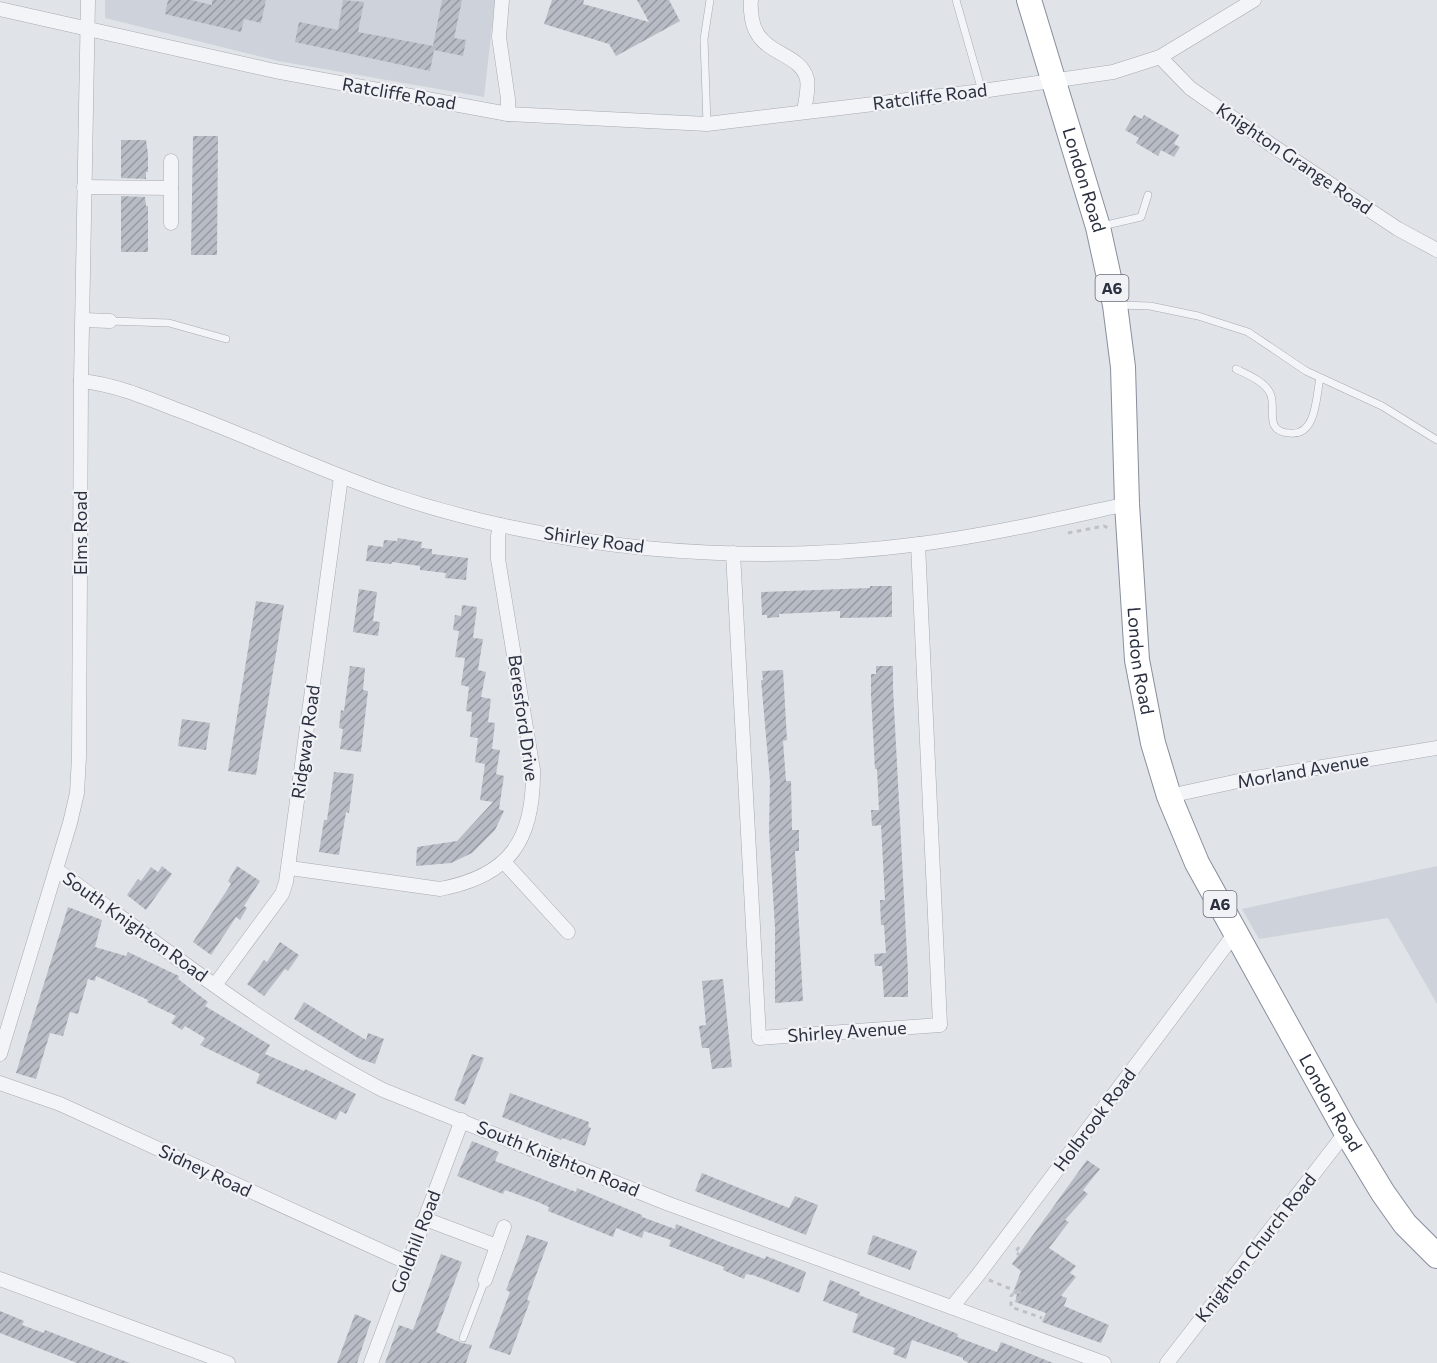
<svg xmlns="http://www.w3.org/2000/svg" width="1437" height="1363" viewBox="0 0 1437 1363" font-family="Commissioner,sans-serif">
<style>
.built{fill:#ced2da}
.building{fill:url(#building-hatch)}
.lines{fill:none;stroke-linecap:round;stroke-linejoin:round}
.lane-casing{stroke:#a6aab2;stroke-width:8}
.street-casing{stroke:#a6aab2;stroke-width:15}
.highway-casing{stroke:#888f9e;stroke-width:26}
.path{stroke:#bfc1c7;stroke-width:3;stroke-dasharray:4.5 4.5;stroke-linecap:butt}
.lane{stroke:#f3f4f7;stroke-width:7}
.street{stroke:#f3f4f7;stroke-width:14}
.highway{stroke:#fff;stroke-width:24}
.labels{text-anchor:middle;stroke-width:4.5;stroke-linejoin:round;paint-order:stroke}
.shield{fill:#f0f2f6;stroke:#656a76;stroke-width:1.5}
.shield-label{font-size:16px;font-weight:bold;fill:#2a303f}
.street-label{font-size:18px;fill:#2a303f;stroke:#f0f2f6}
</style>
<defs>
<pattern id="building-hatch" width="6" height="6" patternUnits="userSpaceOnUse" patternTransform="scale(1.5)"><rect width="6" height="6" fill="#b8bcc5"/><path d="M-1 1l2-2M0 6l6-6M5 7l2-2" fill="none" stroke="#9699a1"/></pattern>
</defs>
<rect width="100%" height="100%" fill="#e0e3e8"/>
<g class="built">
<polygon points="105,0 495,0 484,97 278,61 105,18"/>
<polygon points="1437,866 1437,1004 1388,918 1259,939 1242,909"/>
</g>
<g class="building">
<polygon points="168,0 191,0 212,5 212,0 266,0 261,23 244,19 241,32 165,14"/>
<polygon points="343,0 364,2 358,32 433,46 442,0 462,0 454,38 466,40 463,56 434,50 430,71 295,42 299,22 338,30"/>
<polygon points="552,0 584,0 583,4 649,22 637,0 669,0 680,21 616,56 609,44 544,24"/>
<polygon points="1134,115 1142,119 1144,115 1179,135 1174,144 1180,147 1174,157 1161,150 1158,156 1136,143 1139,138 1125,130"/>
<polygon points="193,136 218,136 217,255 191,255"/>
<polygon points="121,140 146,140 148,154 148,172 146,172 146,179 121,178"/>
<polygon points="121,196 145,197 146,206 148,206 148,252 121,252"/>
<polygon points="398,538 422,542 421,548 432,549 432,554 468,558 466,580 445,578 446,573 420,570 420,566 392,562 391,564 366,561 368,545 383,547 384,540 397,541"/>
<polygon points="870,586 892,586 892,617 840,618 840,611 779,614 779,617 767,618 767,615 762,615 761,592 870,588"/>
<polygon points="359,589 377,592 373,621 380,622 378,636 353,632"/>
<polygon points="256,601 284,605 256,775 228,771"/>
<polygon points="462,605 477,607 473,638 483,639 478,670 486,672 481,697 491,699 488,722 495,723 492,749 500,750 496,774 504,776 499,809 504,811 495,830 472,853 451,863 416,866 417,847 457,841 493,802 480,800 485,764 475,762 478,738 470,737 472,712 466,711 469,687 461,685 465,658 455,657 459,631 453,630 455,615 461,616"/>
<polygon points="350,666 365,668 363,690 368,691 361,752 340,749 343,729 339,728 341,710 344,711"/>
<polygon points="876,666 893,666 893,688 908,973 908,997 884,997 882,966 875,966 874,954 886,953 884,925 881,925 880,900 885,900 881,825 872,826 871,810 879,810 877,769 875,769 871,695 871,674 876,674"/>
<polygon points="783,670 787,740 783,741 786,781 791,781 792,830 799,830 799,851 795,851 803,1001 775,1003 775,928 769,831 770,781 761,680 763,680 762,671"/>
<polygon points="182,719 210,723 206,750 178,746"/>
<polygon points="334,772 354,774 349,813 346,812 339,855 319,852 324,820 327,820"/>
<polygon points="162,866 172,874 146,910 127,895 138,879 141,881 151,867 158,872"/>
<polygon points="237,866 260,881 244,906 247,908 240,920 236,917 211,955 193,942 231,884 228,881"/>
<polygon points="68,907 102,920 95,947 126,956 128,952 179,976 178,979 208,1002 205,1006 270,1045 265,1054 304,1071 305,1069 356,1094 346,1114 340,1111 336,1120 256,1083 260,1074 200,1045 205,1038 185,1026 182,1030 171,1023 176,1016 147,1002 148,1000 96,976 95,981 88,979 78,1014 70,1012 63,1036 50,1033 36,1079 16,1073"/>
<polygon points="280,942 299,955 288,971 285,969 264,996 247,984 264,960 267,962"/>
<polygon points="723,979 732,1067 712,1069 709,1048 702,1048 699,1026 706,1025 702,981"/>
<polygon points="304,1002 366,1040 368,1033 384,1039 375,1064 358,1058 294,1019"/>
<polygon points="472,1054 484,1058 465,1105 454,1100"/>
<polygon points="510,1093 589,1122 588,1127 591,1128 585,1146 562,1138 561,1140 502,1117"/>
<polygon points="472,1141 499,1152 495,1161 576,1192 577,1188 642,1215 642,1217 675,1229 676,1224 725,1244 765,1259 766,1256 806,1272 799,1293 753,1275 746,1274 744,1279 723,1270 724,1267 669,1246 671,1240 644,1231 642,1238 616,1228 613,1237 548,1211 549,1207 538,1202 505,1190 503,1194 457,1176"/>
<polygon points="1087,1160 1100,1169 1083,1190 1088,1194 1065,1220 1069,1222 1049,1248 1076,1266 1070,1273 1076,1277 1061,1296 1067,1298 1064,1306 1109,1325 1101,1343 1042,1322 1046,1313 1015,1302 1017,1295 1013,1293 1021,1271 1012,1264"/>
<polygon points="702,1173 789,1208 795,1196 818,1205 806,1235 695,1191"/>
<polygon points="527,1235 548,1242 527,1300 530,1301 510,1355 489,1348 510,1292 506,1290"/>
<polygon points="873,1235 917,1251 910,1270 867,1254"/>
<polygon points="441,1254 462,1262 436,1332 462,1343 472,1345 466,1363 385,1363 399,1325 413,1330"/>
<polygon points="830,1280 860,1292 859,1295 958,1334 957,1337 997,1352 1001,1342 1053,1363 969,1363 963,1360 963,1358 912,1340 906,1359 893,1354 895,1348 852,1332 858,1314 823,1301"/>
<polygon points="0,1311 24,1321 22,1325 44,1333 45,1330 130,1363 77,1363 28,1344 0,1333"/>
<polygon points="355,1314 371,1321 357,1363 337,1363"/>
</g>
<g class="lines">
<g class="lane-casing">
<g id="lane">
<polyline points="956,0 982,91"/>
<polyline points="707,124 704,39 710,0"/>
<polyline points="1102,226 1141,217 1148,195"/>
<polyline points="1118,305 1150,306 1198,316 1248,332 1306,371 1382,406 1437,440"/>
<polyline points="110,321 169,323 226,339"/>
<path d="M 1236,369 C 1248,375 1264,381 1270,393 C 1275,403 1270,415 1274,425 C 1277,431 1284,433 1290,433 C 1317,436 1316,396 1320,378"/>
<polyline points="463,1338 485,1280"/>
</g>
</g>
<g class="street-casing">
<g id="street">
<polyline points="502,0 499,37 508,99 508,114"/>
<path d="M 751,0 C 750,6 751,12 752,19 C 758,56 800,51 807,79 C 809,89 805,103 804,112"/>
<polyline points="0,9 275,71 508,114 707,124 982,91 1113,72 1160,57 1254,0"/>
<polyline points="1160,57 1190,88 1270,144 1398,229 1437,250"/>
<polyline points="84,187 171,188"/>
<polyline points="171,223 171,161"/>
<polyline points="83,320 110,321"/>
<path d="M 81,381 C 113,384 145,397 175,409 C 246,435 314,468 386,493 C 553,550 745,567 920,544 C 990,535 1058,519 1127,504"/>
<polyline points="733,553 759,1038 940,1025 918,544"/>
<polyline points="1169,796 1243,780 1437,748"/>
<polyline points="504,862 568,932"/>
<path d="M 290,868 L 440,889 C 510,876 534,840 533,770 L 498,559 L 498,536 L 500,525"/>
<path d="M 57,870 C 163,947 266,1030 383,1090 L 669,1204 L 1104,1363"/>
<polyline points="215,985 282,894 286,882 341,477"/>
<polyline points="0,1054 70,823 77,793 79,757 81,381 88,0"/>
<polyline points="0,1083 60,1104 408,1263"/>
<polyline points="425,1219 497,1246"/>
<polyline points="0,1279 228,1363"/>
<polyline points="485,1280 504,1227"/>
<polyline points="952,1307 978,1275 1236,932"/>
<polyline points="371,1363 462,1120"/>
<polyline points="1167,1363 1346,1132"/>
</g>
</g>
<g class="highway-casing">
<g id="highway">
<path id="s1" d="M 1029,0 L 1098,227 L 1115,305 L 1123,367 L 1127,504 L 1137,660 L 1153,743 L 1169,796 L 1197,863 L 1346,1132 L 1383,1193 L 1405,1224 L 1437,1256"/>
</g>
</g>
<g class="path">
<polyline points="1068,533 1104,526 1108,528"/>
<polyline points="1019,1247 1015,1253 1019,1254"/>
<polyline points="989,1280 1016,1291"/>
<polyline points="1021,1293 1016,1291 1011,1296 1011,1307 1042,1318"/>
</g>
<use href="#lane" class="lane"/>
<use href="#street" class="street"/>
<use href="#highway" class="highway"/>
</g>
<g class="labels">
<g class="shield">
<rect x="1095.5" y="275" width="33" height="26" rx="4.5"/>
<rect x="1203.5" y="891" width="33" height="26" rx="4.5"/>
</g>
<g class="shield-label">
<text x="1112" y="294">A6</text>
<text x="1220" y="910">A6</text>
</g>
<g class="street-label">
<text transform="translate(399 94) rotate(10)" y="6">Ratcliffe Road</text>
<text transform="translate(930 97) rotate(-7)" y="6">Ratcliffe Road</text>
<text transform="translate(1294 159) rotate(34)" y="6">Knighton Grange Road</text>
<text dy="6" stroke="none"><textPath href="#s1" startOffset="188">London Road</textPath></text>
<text transform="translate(81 533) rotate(-90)" y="6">Elms Road</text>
<text transform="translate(594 540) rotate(8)" y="6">Shirley Road</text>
<text dy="6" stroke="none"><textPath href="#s1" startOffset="674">London Road</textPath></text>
<text transform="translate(523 718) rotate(82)" y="6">Beresford Drive</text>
<text transform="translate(306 742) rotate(-82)" y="6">Ridgway Road</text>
<text transform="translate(1303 771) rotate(-10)" y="6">Morland Avenue</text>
<text transform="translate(135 927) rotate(36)" y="6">South Knighton Road</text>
<text transform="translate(847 1032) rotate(-4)" y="6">Shirley Avenue</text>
<text dy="6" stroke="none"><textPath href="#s1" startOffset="1160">London Road</textPath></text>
<text transform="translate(1095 1120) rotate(-53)" y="6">Holbrook Road</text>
<text transform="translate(558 1159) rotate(22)" y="6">South Knighton Road</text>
<text transform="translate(205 1171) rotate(25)" y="6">Sidney Road</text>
<text transform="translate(416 1242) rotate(-69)" y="6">Goldhill Road</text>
<text transform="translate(1256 1248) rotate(-52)" y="6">Knighton Church Road</text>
</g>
</g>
</svg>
